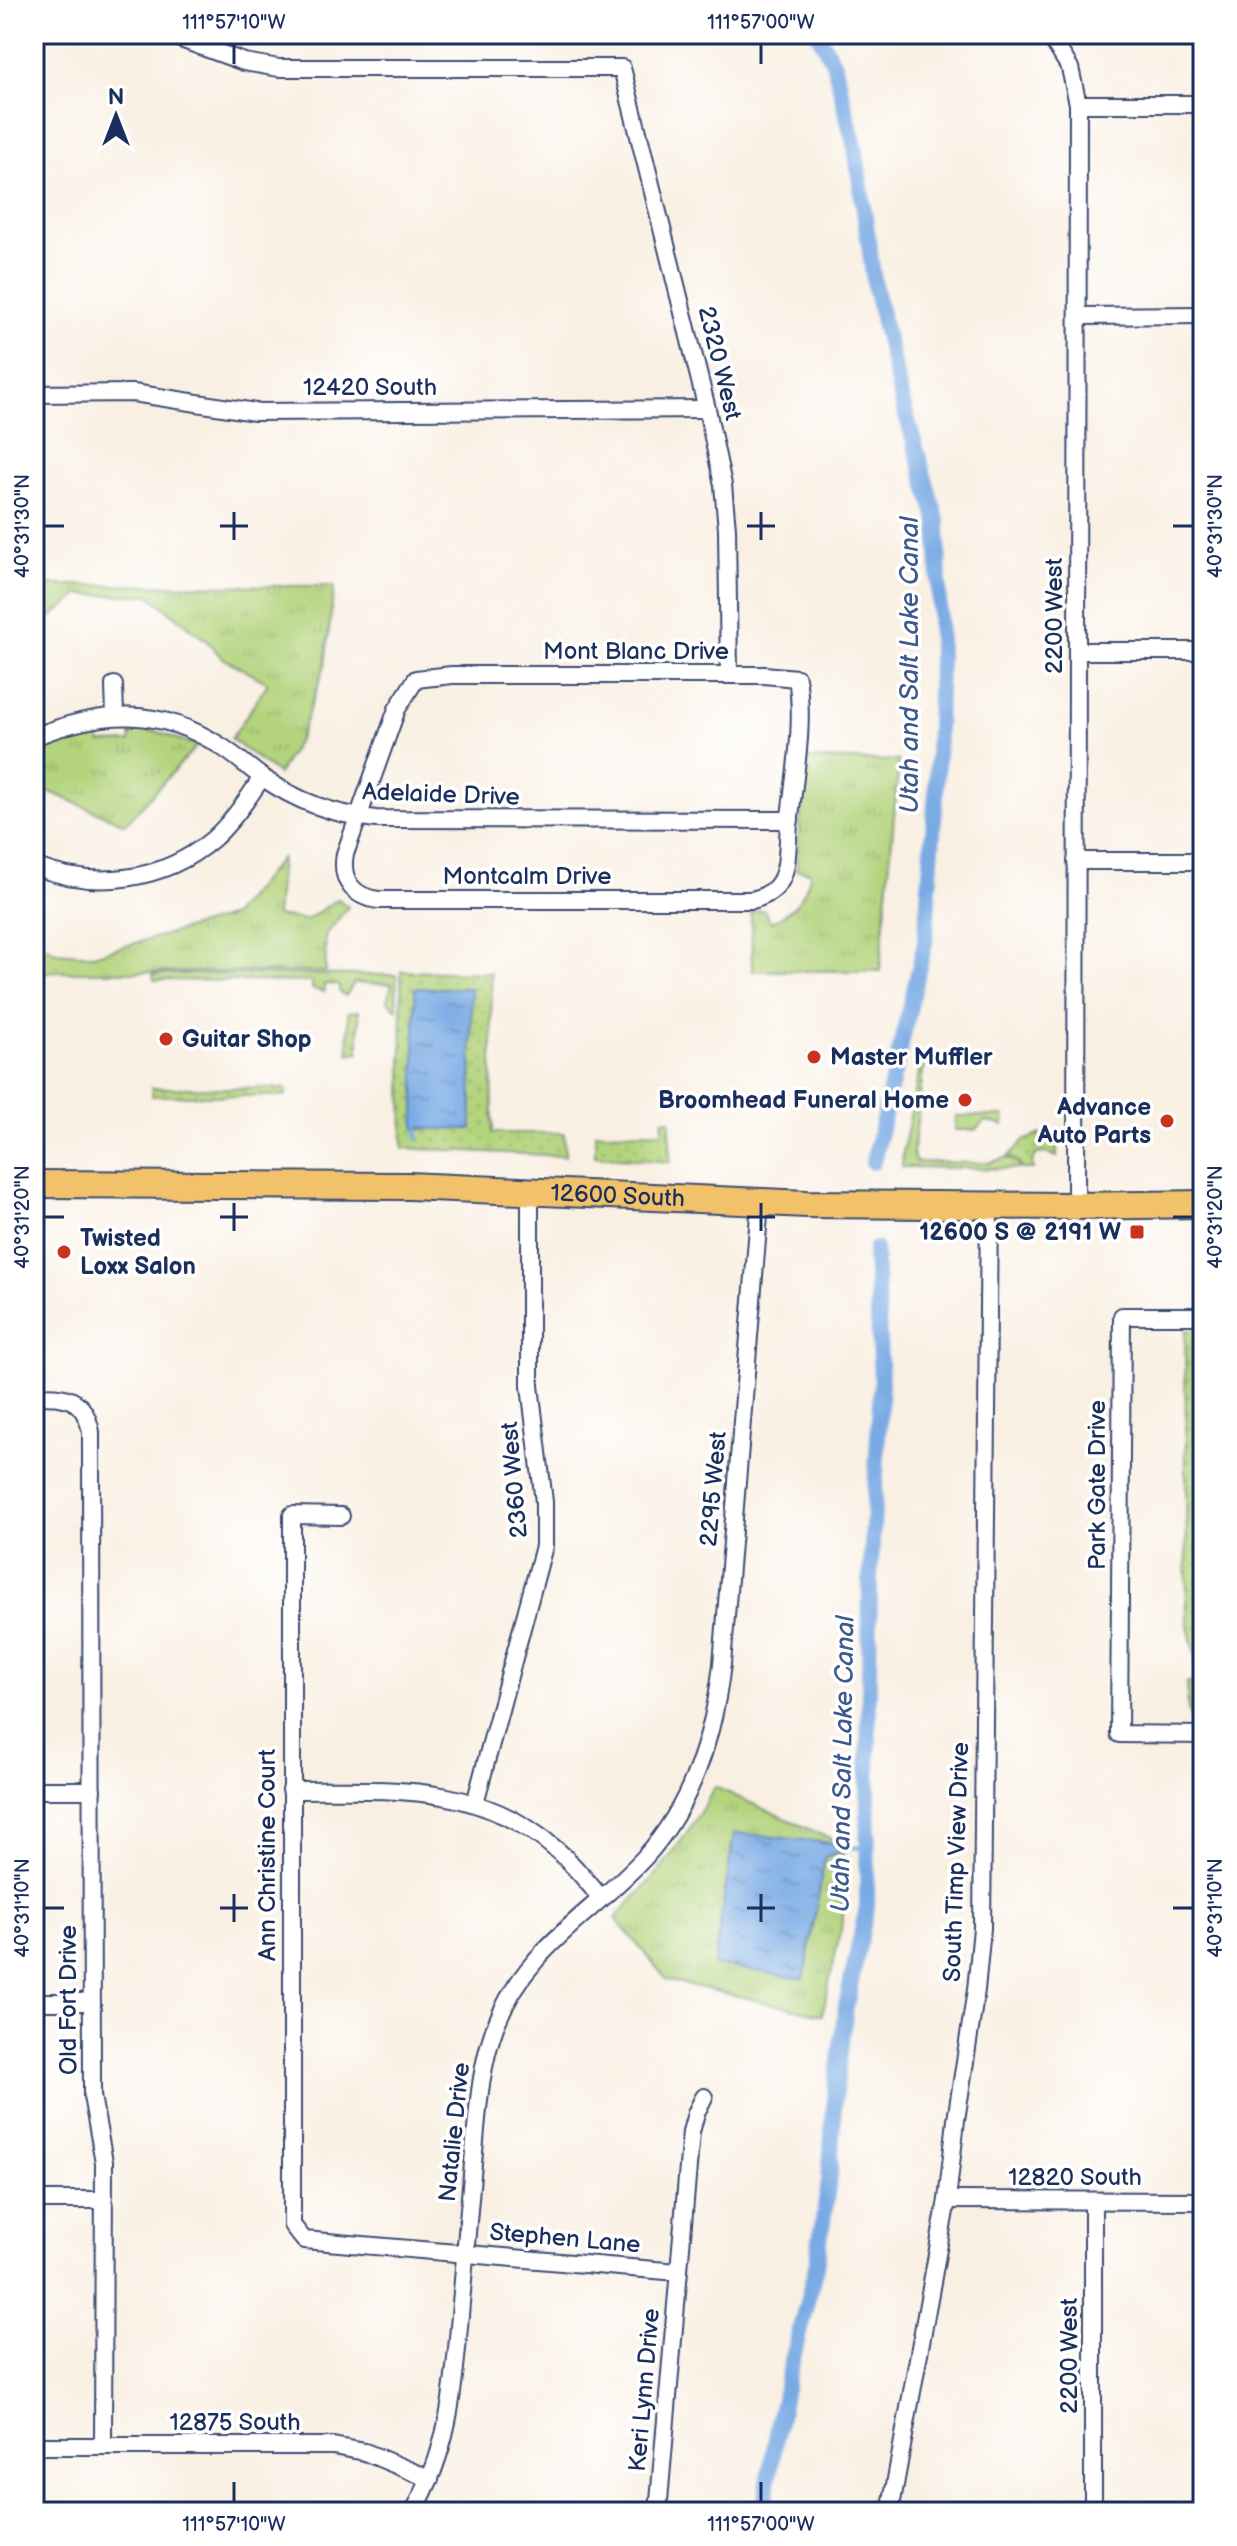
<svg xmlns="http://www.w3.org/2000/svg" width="1237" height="2546" viewBox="0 0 1237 2546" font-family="'Balsamiq Sans',sans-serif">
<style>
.grass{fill:url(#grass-dots);stroke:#67816c;stroke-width:2}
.park{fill:url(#park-tufts);stroke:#67816c;stroke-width:2}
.garden{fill:#b3d37b;stroke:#67816c;stroke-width:2}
.water{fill:url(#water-ripples);stroke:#4a6ca1;stroke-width:2}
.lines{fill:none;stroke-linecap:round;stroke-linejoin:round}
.stream{stroke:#79aae4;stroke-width:4}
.canal{stroke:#79aae4;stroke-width:16}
.minor-casing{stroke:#3c4c72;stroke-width:20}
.primary-casing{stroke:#3c4c72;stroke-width:30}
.minor{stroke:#fff;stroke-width:16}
.primary{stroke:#f2c26a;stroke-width:26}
.ticks{fill:none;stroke:#1b2f5e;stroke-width:3}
.poi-dot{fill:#c8321e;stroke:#fff;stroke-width:3}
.labels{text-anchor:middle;stroke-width:7;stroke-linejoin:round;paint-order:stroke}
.street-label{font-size:24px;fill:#1b2f5e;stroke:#fff}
.poi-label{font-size:24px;font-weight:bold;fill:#1b2f5e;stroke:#fff;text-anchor:start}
.water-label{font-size:26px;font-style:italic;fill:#3c5a8d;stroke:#fff}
.neatline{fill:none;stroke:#1b2f5e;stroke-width:3}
.ticks-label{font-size:20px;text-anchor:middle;fill:#1b2f5e}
</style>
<defs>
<pattern id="grass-dots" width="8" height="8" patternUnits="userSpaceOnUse" patternTransform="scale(2)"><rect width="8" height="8" fill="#b3d37b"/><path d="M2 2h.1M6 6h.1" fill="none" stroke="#99b56d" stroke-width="1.8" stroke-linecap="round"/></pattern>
<pattern id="park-tufts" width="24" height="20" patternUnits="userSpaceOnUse" patternTransform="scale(2)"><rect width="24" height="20" fill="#b3d37b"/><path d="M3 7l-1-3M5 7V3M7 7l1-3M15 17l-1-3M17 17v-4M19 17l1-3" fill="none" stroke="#99b56d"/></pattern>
<pattern id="water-ripples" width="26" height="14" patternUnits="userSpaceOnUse" patternTransform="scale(2)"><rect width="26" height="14" fill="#79aae4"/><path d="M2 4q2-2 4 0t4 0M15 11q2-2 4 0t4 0" fill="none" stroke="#628bbc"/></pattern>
</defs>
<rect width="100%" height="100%" fill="#fff"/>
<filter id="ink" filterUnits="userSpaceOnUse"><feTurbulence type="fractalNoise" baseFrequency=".0125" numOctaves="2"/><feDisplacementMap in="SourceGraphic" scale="16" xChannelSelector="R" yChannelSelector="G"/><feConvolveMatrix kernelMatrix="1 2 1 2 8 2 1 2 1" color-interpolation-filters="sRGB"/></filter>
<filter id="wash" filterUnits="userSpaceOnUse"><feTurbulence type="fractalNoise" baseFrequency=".006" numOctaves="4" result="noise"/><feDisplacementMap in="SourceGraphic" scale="32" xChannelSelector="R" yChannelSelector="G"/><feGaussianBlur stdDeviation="1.8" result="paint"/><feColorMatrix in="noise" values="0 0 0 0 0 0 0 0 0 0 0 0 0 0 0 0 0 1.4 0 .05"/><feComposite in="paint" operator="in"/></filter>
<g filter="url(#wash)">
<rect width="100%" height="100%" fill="#f9f0e3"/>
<g class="grass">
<polygon points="401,971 491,973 493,1133 564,1133 565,1156 403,1148"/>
<polygon points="359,1011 359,1052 349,1054 348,1012"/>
<rect x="152" y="1088" width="134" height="8"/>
<polygon points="663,1120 670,1120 670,1162 595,1156 595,1133 662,1132"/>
<polygon points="1041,1134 1057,1142 1057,1157 1046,1153 1037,1154 1032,1161 1033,1169 1021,1169 1017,1161 1008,1157 1023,1141"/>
<polygon points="1185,1330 1201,1330 1203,1381 1203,1725 1193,1725 1188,1709 1187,1682 1197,1682 1195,1656 1187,1621"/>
</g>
<g class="park">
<polygon points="34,585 334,586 325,666 299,739 278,774 231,739 268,683 221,657 208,642 149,595 79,595 34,631"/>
<polygon points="132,728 158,732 197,746 125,824 34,785 34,750 37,749 69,736 98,730 100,743 130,742"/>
<path d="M 805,759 L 899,761 L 880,971 L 752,971 L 751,911 L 764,910 L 771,922 C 792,912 804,899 810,876 L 810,872 L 796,870 Z"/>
<polygon points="281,858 276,916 306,920 338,899 348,907 325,936 326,972 34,972 34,939 56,952 93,955 232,916"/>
<path d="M 715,1787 L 843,1844 L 843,1920 L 822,2015 L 667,1980 L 615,1918 C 658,1876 686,1838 715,1787 Z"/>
</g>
<g class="garden">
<polygon points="153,974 396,975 397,1010 387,1000 392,984 354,983 346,996 340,993 338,985 324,984 324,992 312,989 312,982 154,980"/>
<polygon points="921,1063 924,1063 913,1153 915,1162 987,1163 1006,1158 1017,1162 1019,1169 902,1167 903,1151"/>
<polygon points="956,1116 1004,1116 1004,1125 985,1121 975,1130 955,1130"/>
</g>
<g class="water">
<polygon points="415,988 471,988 472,1129 415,1129"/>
<polygon points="734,1833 843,1844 843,1851 825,1857 804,1979 714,1965"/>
</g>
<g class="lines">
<g class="stream">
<polyline points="417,1139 418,1129"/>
<polyline points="843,1847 867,1848"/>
</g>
<g class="canal">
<polyline points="818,34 834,64 855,147 875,288 902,401 938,523 940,661 936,792 925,943 873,1162"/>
<polyline points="763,2512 784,2393 816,2266 829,2181 835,2092 846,2006 867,1907 870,1579 881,1384 875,1249"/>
</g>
</g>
</g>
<g filter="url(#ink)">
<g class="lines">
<g class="minor-casing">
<g id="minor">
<polyline points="167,34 244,62 279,68 622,68 707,409 723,485 727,529 729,675"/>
<polyline points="1049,34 1070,68 1078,104 1076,1206"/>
<polyline points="1078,104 1203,104"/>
<polyline points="1078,316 1203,315"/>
<polyline points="34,394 133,393 255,412 707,409"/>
<polyline points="1078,651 1203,651"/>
<path d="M 452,675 L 764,675 L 797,678 C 805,725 794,778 789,825 C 787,843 789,864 781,880 C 775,892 764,897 752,900 L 379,900 C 353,897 340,880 345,854 L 397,709 L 416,679 Z"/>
<polyline points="114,685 115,716"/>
<path d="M 34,737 C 100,710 160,706 222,747 C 236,756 248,767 262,777 C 296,801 334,815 376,819 L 790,820"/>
<polyline points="1076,861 1203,861"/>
<path d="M 34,866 C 94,890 163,882 213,839 C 232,822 248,799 262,777"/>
<polyline points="1203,1316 1122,1316 1119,1734 1203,1735"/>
<path d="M 34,1396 C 65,1396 84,1396 91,1432 L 92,2096 L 104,2162 L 103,2446"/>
<polyline points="341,1516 292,1515 292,2225 304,2240 678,2272"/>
<polyline points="34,1790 92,1790"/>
<path d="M 291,1790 C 390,1790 480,1781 559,1852 C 575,1866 588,1883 601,1898"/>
<polyline points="475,1803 544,1546 544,1502 530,1386 530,1192"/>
<polyline points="34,2002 92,2002"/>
<polyline points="34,2200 103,2200"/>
<polyline points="947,2200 1203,2201"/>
<polyline points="34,2446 333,2446 365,2452 430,2479"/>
<path d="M 413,2512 C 450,2450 454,2385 460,2315 C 465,2260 469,2206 474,2152 C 478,2109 480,2068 495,2027 C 526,1947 590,1916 645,1857 C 693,1804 714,1733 722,1664 L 760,1203"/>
<polyline points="658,2512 691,2132 696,2113 704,2097"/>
<polyline points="890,2512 947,2200 956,2120 976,1990 982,1928 989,1206"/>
<polyline points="1093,2512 1093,2201"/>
</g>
</g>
<g class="primary-casing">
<g id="primary">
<path id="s1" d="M 34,1184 L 409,1186 L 807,1204 L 1076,1206 L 1203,1204"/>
</g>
</g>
<use href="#minor" class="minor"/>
<use href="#primary" class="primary"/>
</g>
</g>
<path class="ticks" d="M 234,44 L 234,64M 761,44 L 761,64M 234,512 L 234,540M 761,512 L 761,540M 44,526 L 64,526M 220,526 L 248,526M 747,526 L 775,526M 1173,526 L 1193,526M 234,1203 L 234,1231M 761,1203 L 761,1231M 44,1217 L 64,1217M 220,1217 L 248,1217M 747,1217 L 775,1217M 1173,1217 L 1193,1217M 234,1894 L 234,1922M 761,1894 L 761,1922M 44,1908 L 64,1908M 220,1908 L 248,1908M 747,1908 L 775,1908M 1173,1908 L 1193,1908M 234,2482 L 234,2502M 761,2482 L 761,2502"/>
<g class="poi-dot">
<circle cx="166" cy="1039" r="8"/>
<circle cx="814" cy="1057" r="8"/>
<circle cx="965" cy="1100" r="8"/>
<circle cx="1167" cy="1121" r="8"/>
<rect x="1129" y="1224" width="16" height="16" rx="4"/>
<circle cx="64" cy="1252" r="8"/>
</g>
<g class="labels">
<g class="street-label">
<text transform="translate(720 363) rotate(76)" y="8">2320 West</text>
<text x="370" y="395">12420 South</text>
<text transform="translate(1054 616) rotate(-90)" y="8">2200 West</text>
<text x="636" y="659">Mont Blanc Drive</text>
<text transform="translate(441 794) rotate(2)" y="8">Adelaide Drive</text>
<text x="527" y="884">Montcalm Drive</text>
<text dy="8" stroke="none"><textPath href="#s1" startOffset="584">12600 South</textPath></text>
<text transform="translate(514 1480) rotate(-95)" y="8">2360 West</text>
<text transform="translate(1097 1485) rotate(-90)" y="8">Park Gate Drive</text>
<text transform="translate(713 1489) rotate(-85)" y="8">2295 West</text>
<text transform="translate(267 1855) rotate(-90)" y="8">Ann Christine Court</text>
<text transform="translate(956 1862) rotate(-88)" y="8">South Timp View Drive</text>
<text transform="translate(68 2000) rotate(-90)" y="8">Old Fort Drive</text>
<text transform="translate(454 2132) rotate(-84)" y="8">Natalie Drive</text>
<text x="1075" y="2185">12820 South</text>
<text transform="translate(565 2238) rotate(5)" y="8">Stephen Lane</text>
<text transform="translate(1069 2356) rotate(-90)" y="8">2200 West</text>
<text transform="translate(644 2390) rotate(-85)" y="8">Keri Lynn Drive</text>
<text x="235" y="2430">12875 South</text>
</g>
<g class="poi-label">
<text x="182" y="1047">Guitar Shop</text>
<text x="830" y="1065">Master Muffler</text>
<text x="949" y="1108" text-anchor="end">Broomhead Funeral Home</text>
<text x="1151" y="1115" text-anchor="end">Advance<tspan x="1151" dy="28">Auto Parts</tspan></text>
<text x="1121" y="1240" text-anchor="end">12600 S @ 2191 W</text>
<text x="80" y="1246">Twisted<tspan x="80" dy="28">Loxx Salon</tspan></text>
</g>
<g class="water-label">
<text transform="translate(909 665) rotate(-90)" y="9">Utah and Salt Lake Canal</text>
<text transform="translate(842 1764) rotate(-89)" y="9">Utah and Salt Lake Canal</text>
</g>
</g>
<rect width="1237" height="2546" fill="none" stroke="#fff" stroke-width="88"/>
<g transform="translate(116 116)" stroke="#ffffff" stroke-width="6" paint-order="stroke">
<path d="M0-6L14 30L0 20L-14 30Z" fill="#1b2f5e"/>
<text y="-12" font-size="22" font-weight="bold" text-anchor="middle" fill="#1b2f5e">N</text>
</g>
<rect x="44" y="44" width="1149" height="2458" class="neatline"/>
<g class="ticks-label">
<text x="234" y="29">111°57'10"W</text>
<text x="761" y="29">111°57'00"W</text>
<text transform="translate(22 526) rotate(-90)" y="7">40°31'30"N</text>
<text transform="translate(1215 526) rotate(-90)" y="7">40°31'30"N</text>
<text transform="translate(22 1217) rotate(-90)" y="7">40°31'20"N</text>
<text transform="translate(1215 1217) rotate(-90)" y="7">40°31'20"N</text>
<text transform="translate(22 1908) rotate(-90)" y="7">40°31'10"N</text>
<text transform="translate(1215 1908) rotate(-90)" y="7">40°31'10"N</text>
<text x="234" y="2531">111°57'10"W</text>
<text x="761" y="2531">111°57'00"W</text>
</g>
</svg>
